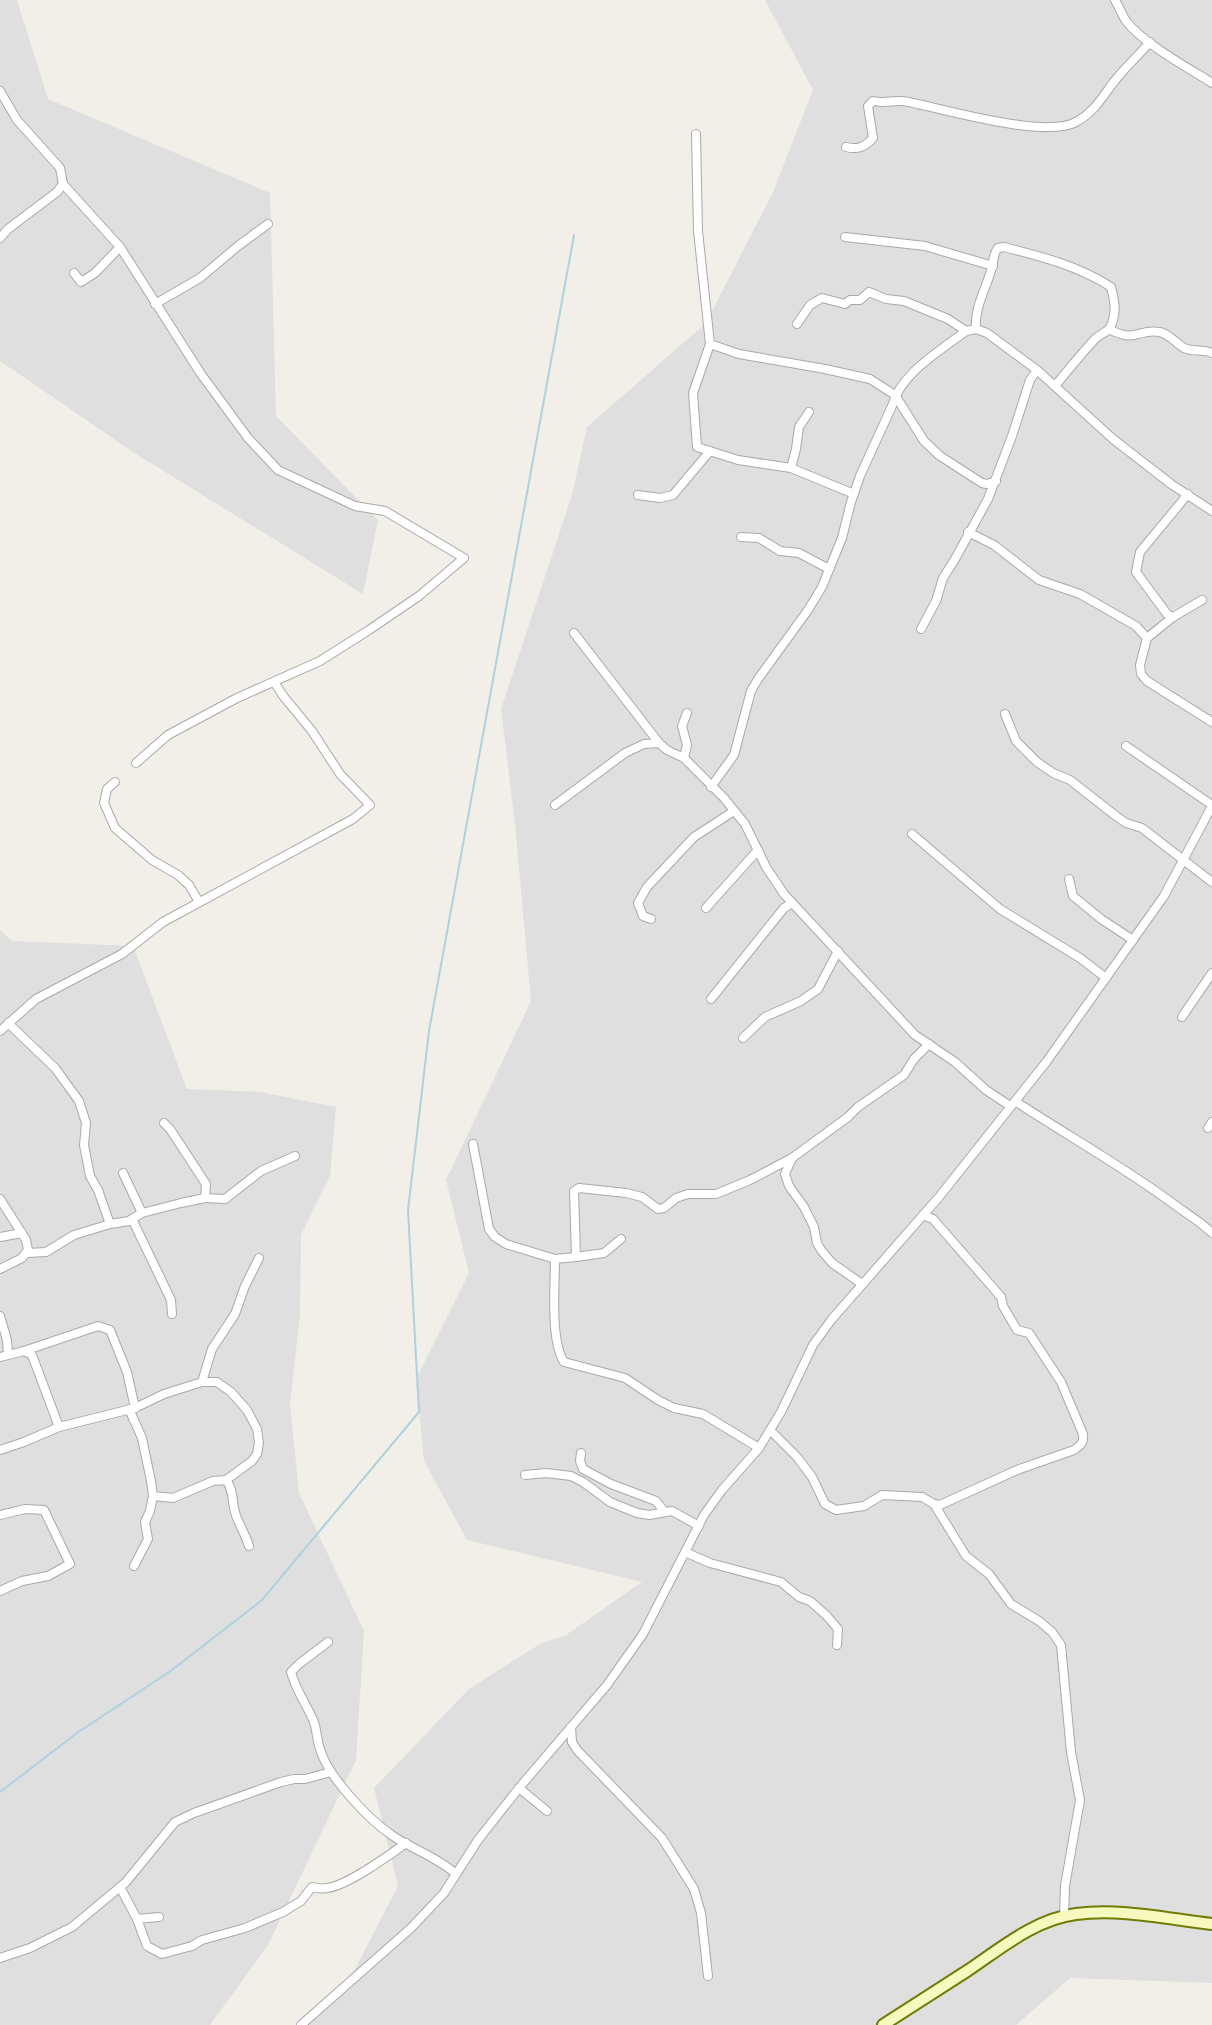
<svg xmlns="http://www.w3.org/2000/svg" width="1212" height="2025" viewBox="0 0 1212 2025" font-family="Jost,sans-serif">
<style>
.residential{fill:#e0dfdf}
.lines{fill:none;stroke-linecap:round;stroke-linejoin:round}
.stream{stroke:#aad3df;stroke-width:2}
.minor-casing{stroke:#a9a9a9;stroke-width:10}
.secondary-casing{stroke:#707d05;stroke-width:14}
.minor{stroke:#fff;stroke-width:8}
.secondary{stroke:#f7fabf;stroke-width:10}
</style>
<rect width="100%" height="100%" fill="#f2efe9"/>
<g class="residential">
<polygon points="0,0 17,0 48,99 270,193 276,416 378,520 363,594 136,454 0,361"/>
<polygon points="765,0 1212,0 1212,1983 1070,1978 1016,2025 308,2025 355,1969 398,1886 374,1788 469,1689 540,1644 566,1635 642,1582 467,1540 424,1461 416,1379 469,1273 446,1180 531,1001 515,824 501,709 572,495 587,427 706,323 773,192 813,90"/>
<polygon points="0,930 12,941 133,946 187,1089 260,1092 336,1107 330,1176 301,1235 300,1315 290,1404 299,1493 364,1631 356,1760 268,1945 210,2025 0,2025"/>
</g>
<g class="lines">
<polyline class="stream" points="0,1792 77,1733 172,1670 262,1600 419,1412 408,1210 429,1031 574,235"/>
<g class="minor-casing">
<g id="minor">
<path d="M 1115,0 C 1119,7 1122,15 1126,21 C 1144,44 1187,67 1212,83"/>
<polyline points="0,91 17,120 60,168 63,184 57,192 8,229 0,238"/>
<polyline points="696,134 698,231 710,344 693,393 697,447 738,460 791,468 854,494"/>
<path d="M 846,147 C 858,150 865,147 873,138 L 868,106 L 873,101 C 884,104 897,99 909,102 C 944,109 1045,139 1076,122 C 1094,112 1101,99 1113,83 C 1124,68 1138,56 1150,42"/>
<polyline points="63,184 120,247 201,374 248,438 278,470 355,506 385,511 464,558 419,596 369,630 320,661 237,698 168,735 136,763"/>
<polyline points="845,237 925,246 993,266"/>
<polyline points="74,273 81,282 95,273 120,247"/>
<polyline points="155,304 200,278 238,246 268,224"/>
<polyline points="797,324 810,305 822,298 845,304 850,300 860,300 869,292 886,299 904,301 948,319 966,331"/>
<path d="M 976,329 C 974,307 987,287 992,267 C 994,259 993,254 998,248 L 1004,247 C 1040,256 1079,266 1111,287 C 1115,302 1117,313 1110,328 C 1107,332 1099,335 1095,339 C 1081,354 1068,370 1055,386"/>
<path d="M 1109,329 C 1136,344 1138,328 1160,332 C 1169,334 1176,343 1184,348 C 1193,352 1203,349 1212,353"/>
<polyline points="710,344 739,354 825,369 870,379 895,395 924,441 940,456 982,483 987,484 996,481"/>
<polyline points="791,468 796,449 799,427 809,412"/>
<polyline points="638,495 660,498 673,495 710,451"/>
<polyline points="968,532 994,545 1039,580 1080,594 1136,626 1147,638"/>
<polyline points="741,537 759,538 780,551 799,553 829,569"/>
<polyline points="1202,600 1173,617 1147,638 1140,665 1141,674 1147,681 1212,722"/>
<polyline points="1173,617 1167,614 1136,572 1140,552 1188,494"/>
<polyline points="921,629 936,601 943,578 955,559 988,499 1012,436 1030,380 1037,370"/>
<polyline points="574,633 659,743 667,750 684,758 724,798 745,824 766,867 784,894 915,1035 955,1062 986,1090 1010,1106"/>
<polyline points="1005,714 1016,741 1037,762 1053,773 1070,780 1116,816 1126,823 1142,828 1212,882"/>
<polyline points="1126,746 1212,805"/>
<polyline points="684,758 687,745 682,726 687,713"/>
<polyline points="115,782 107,789 104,803 115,828 152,860 178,875 189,885 199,902"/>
<path d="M 711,787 L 734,755 L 751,691 L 758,679 L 808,610 L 822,587 L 842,538 L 851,502 L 860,476 L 892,406 C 901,373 940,351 966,331 L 976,329 L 987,333 L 1037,370 L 1113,439 L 1171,484 L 1212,511"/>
<polyline points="555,805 625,753 644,744 659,743"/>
<polyline points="912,834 1000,909 1080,958 1106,978"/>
<polyline points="1069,879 1073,896 1101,919 1133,940"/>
<polyline points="706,908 758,850"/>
<polyline points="651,919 643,916 638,903 647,887 694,837 734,811"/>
<polyline points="711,999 784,908 792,903"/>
<polyline points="1182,1017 1212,973"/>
<polyline points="8,1023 55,1068 79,1101 86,1123 84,1145 90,1176 98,1190 110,1224"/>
<polyline points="0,1031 36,999 122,954 163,922 353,819 370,805 340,774 312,731 284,697 274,682"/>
<polyline points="743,1038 765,1017 801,1001 818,989 838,951"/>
<path d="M 1015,1101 C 1068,1136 1124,1167 1175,1205 C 1187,1214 1201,1222 1212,1233"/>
<polyline points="1208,1128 1212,1122"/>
<polyline points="473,1144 489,1229 495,1237 506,1244 555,1259 576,1257 574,1191 579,1188 626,1193 642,1197 658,1209 664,1208 676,1198 688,1194 716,1194 750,1180 792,1158"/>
<polyline points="205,1198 225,1199 261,1171 295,1156"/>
<polyline points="0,1199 26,1240 28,1250 22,1258 0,1269"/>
<polyline points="142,1213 181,1203 205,1198 206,1184 170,1129 164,1123"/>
<path d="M 923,1215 L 933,1219 L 1001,1297 L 1003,1306 L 1017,1330 L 1029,1333 L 1061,1382 L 1083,1434 C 1084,1443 1081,1445 1074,1450 L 1017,1470 L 940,1505 L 934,1504"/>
<polyline points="132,1219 171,1300 172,1314"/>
<polyline points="0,1237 22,1233"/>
<polyline points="27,1253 46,1252 74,1235 110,1224 129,1221 142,1213 123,1173"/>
<polyline points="576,1257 604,1253 621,1239"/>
<path d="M 555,1259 C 555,1285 550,1340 564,1362 L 625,1378 L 658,1400 L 674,1408 L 703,1414 L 759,1448"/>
<polyline points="862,1284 832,1263 821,1250 817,1243 814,1227 804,1207 789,1186 785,1174 792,1158 848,1117 858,1107 904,1075 914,1059 929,1044"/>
<polyline points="0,1316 7,1340 8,1354"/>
<polyline points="24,1351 98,1326 110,1330 127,1372 135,1408"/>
<polyline points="0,1357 24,1351 32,1355 59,1427 135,1408 164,1394 202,1382 217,1382 231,1392 247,1410 257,1429 259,1443 257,1454 252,1461 226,1480 213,1481 173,1498 153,1496"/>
<polyline points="202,1382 212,1349 235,1314 245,1286 259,1258"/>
<polyline points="129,1409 142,1438 151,1481 153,1496 150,1511 145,1522 148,1539 134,1566"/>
<polyline points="770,1430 797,1457 812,1477 825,1504 836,1510 864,1506 882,1495 922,1497 934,1504 966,1556 989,1574 1011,1604 1039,1621 1052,1632 1061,1645 1071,1752 1080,1800 1065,1886 1064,1917"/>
<polyline points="0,1450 24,1442 59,1427"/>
<polyline points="581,1453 580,1461 583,1469 611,1484 656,1501 664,1511"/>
<polyline points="525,1475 546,1473 571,1476 583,1482 610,1502 637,1513 649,1515 672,1511 699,1526"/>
<path d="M 226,1480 C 235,1491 231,1505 237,1518 C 241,1528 246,1536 249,1546"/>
<polyline points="0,1515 25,1509 44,1510 70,1564 48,1576 22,1581 0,1591"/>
<polyline points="685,1552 710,1563 781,1582 799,1597 810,1601 826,1615 838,1629 837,1645"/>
<path d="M 328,1642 L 299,1664 L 291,1672 C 296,1691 307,1705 314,1722 C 317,1731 317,1741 320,1749 C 328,1777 369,1820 393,1836 C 414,1850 437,1857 456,1874"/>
<polyline points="571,1727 572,1742 577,1750 662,1838 694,1889 701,1913 708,1976"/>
<polyline points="519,1788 547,1811"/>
<polyline points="120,1887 137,1919 159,1917"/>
<path d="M 137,1919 L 147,1946 L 162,1954 L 192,1946 L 202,1940 L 245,1928 L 283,1912 L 301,1901 L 312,1887 C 316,1888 322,1889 327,1888 C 347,1886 388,1856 406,1843"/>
<polyline points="0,1958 30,1948 72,1927 126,1882 175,1822 194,1813 281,1782 294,1779 305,1779 331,1772"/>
<polyline points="301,2025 411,1928 444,1893 478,1840 519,1788 607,1685 643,1634 704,1515 722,1490 759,1448 781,1412 813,1345 832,1319 939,1197 1047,1061 1164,896 1212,806"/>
</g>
</g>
<g class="secondary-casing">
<path id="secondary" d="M 883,2025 C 911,2007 939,1989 967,1971 C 1000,1949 1035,1919 1076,1914 C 1120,1908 1168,1919 1212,1924"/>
</g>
<use href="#minor" class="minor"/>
<use href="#secondary" class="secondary"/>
</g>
</svg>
